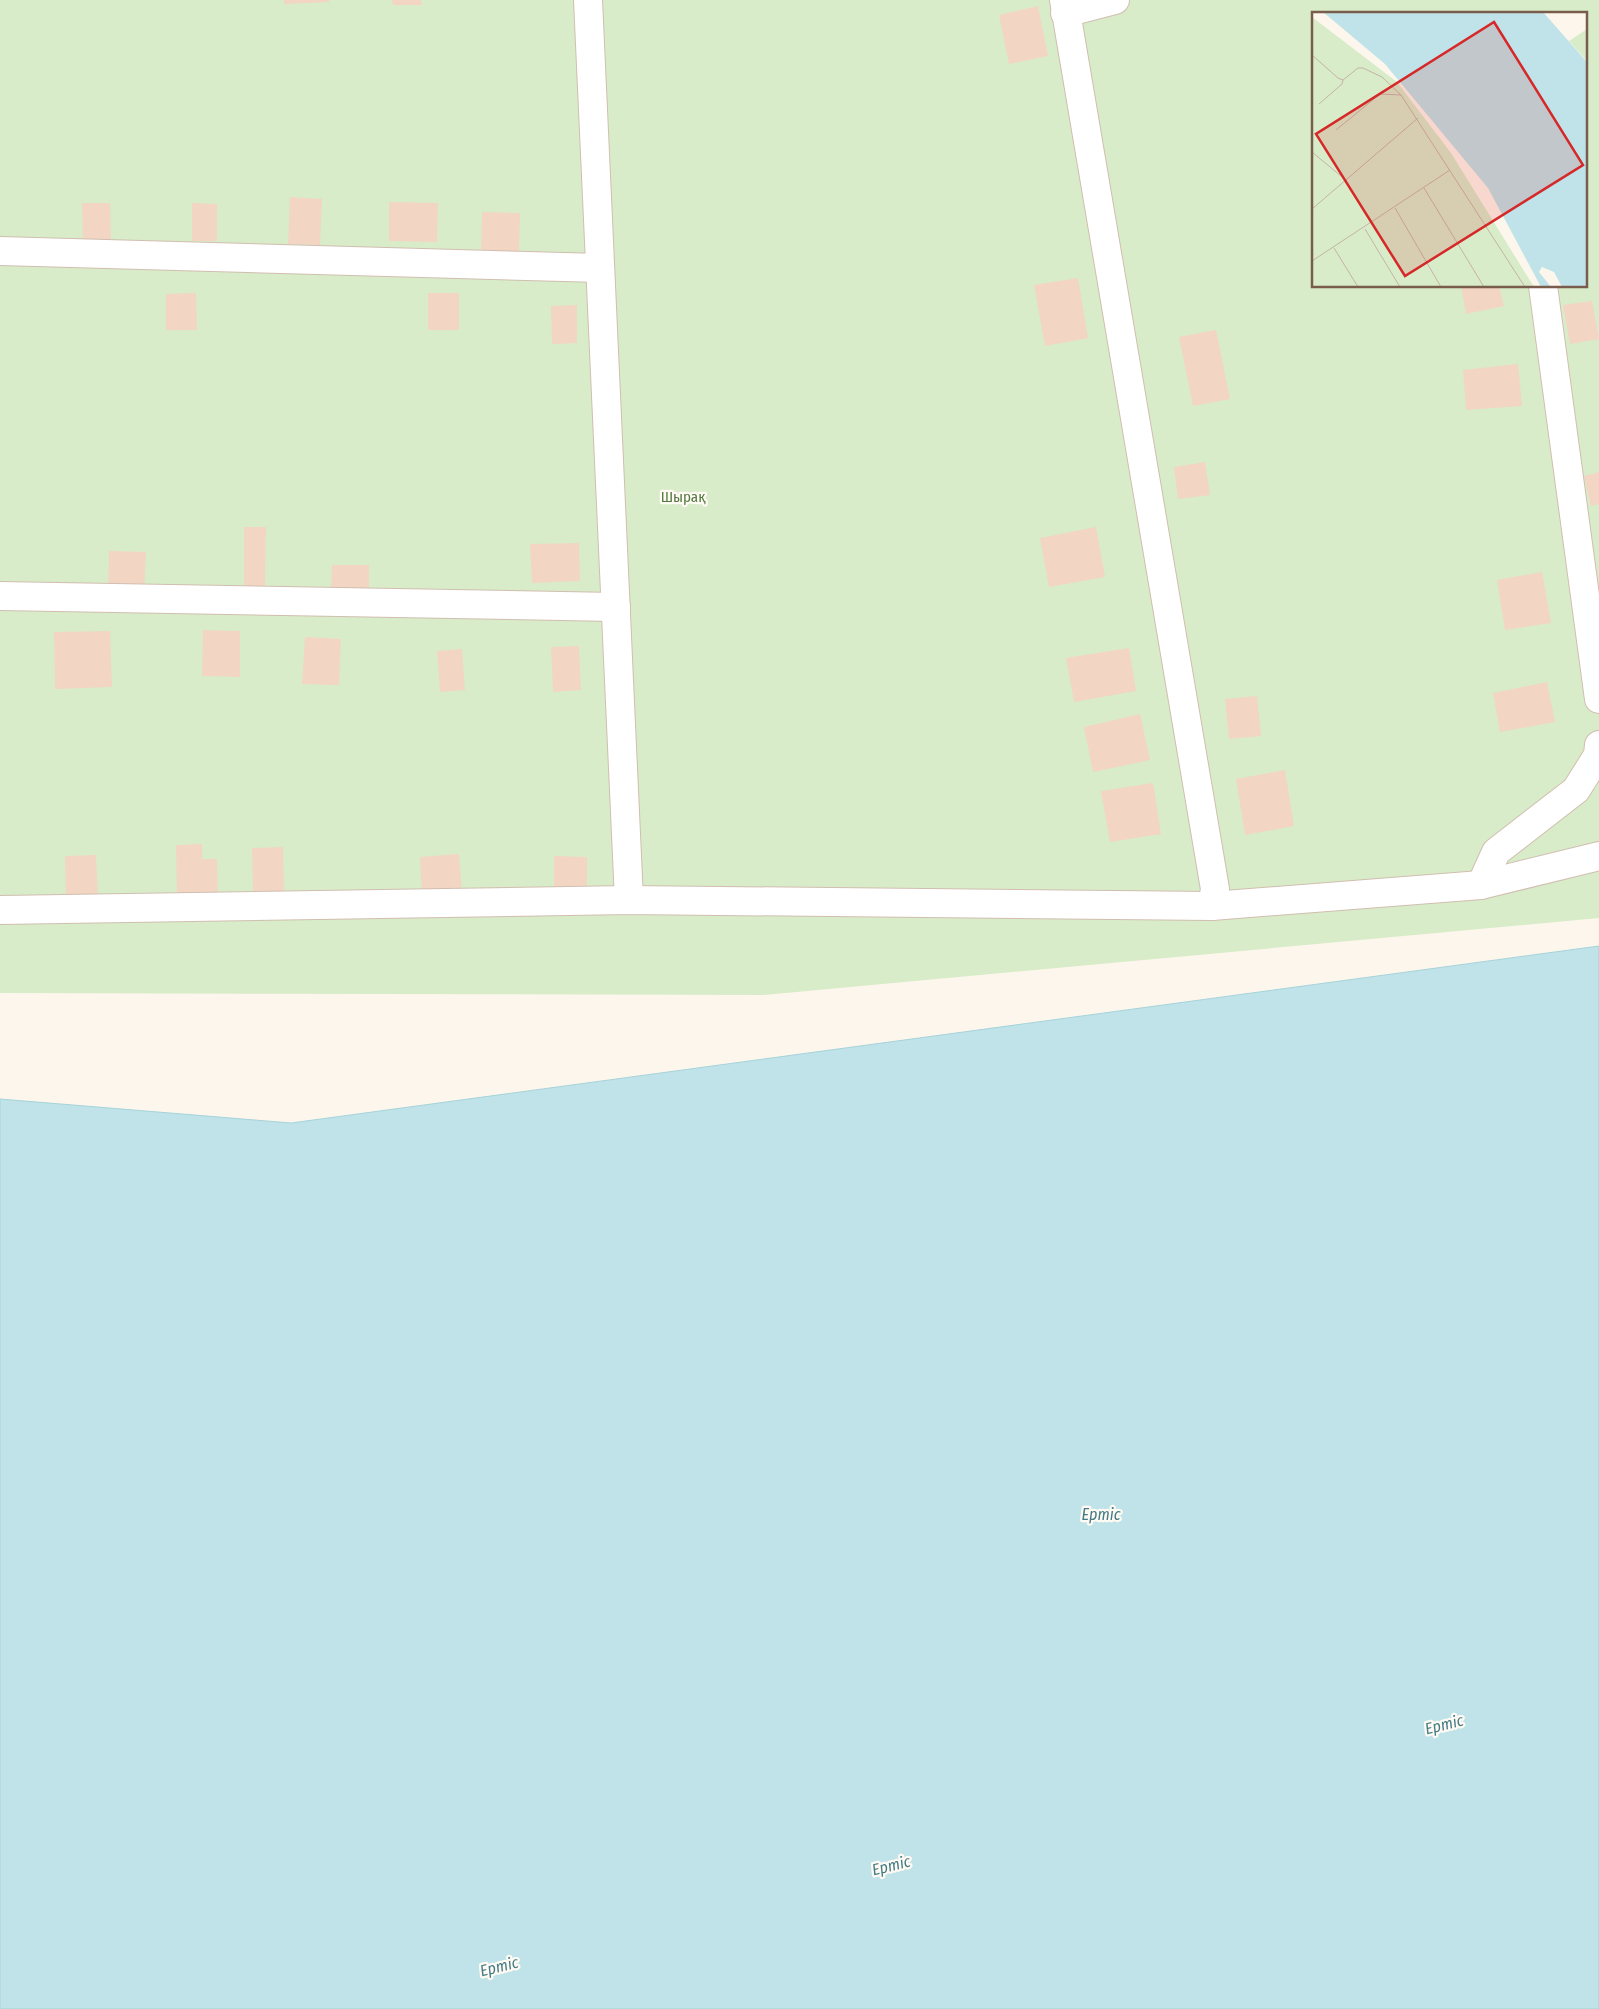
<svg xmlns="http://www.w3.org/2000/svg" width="1599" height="2009" viewBox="0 0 1599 2009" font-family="'Fira Sans Condensed',sans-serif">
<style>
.green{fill:#d8ecc9;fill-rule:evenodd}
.water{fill:#bfe3e8;stroke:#a5d3da}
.building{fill:#f3d5c3}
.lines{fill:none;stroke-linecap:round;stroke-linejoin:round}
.minor-casing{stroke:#d1beb0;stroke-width:30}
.minor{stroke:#fff;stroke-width:28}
.labels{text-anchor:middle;stroke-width:4.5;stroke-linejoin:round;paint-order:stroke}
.park-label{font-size:15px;fill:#537a41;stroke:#fffaf3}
.water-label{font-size:16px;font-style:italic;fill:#437c86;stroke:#fffaf3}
.inset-road{fill:none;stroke:#c5b3a7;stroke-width:1}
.view{fill:#d62828;fill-opacity:0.15;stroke:#d62828;stroke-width:2.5}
.inset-edge{fill:none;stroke:#7a5c4d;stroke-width:2.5}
</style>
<rect width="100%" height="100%" fill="#fdf6ec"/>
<path class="green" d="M 0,0 L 1599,0 L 1599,918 L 764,995 L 0,993 ZM 1313,14 L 1585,14 L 1585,286 L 1313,286 Z"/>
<polygon class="water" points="1599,946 1599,2009 0,2009 0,1099 291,1123"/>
<g class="building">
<polygon points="284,0 329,0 329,2 284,4"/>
<polygon points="392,0 421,0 422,5 393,5"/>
<polygon points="1038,6 1048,56 1009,64 999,15"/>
<polygon points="290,197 322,199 320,245 288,244"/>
<polygon points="389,202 438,203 437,242 389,241"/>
<polygon points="82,203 110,203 111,244 83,244"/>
<polygon points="192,203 217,204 217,241 192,241"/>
<polygon points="482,212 520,213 519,253 481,252"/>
<polygon points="1078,278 1088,338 1045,346 1034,285"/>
<polygon points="1461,286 1499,286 1504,306 1466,314"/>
<polygon points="196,293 197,330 166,330 166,294"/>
<rect x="428" y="293" width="31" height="37"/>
<polygon points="1592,301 1599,339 1570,344 1563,305"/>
<polygon points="577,305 577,343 552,344 551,306"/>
<polygon points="1216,330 1230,399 1193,406 1179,337"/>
<polygon points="1518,364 1522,406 1466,410 1463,370"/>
<polygon points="1205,462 1210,495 1178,499 1174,467"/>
<polygon points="1599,472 1599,504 1591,506 1584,476"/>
<polygon points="244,527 266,527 265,588 244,588"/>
<polygon points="1096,527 1105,577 1049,587 1040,538"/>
<polygon points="579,543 580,581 532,583 530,544"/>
<polygon points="109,551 146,552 144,592 108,591"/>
<polygon points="332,565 369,565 369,596 331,596"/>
<polygon points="1542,572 1551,623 1505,630 1497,580"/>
<polygon points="203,630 240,631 240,677 202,676"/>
<polygon points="110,631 112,687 55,689 54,632"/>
<polygon points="305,637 341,639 339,685 302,684"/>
<polygon points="579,646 581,690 553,692 551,647"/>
<polygon points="1129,648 1136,691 1074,702 1066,658"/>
<polygon points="462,649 465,690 440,692 437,651"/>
<polygon points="1547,682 1555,722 1500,732 1493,693"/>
<polygon points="1257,696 1261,736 1229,739 1225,699"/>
<polygon points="1140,714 1150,760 1093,772 1084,727"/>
<polygon points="1285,770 1294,826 1245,835 1236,779"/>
<polygon points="1153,783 1161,834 1110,842 1101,791"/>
<polygon points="202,844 202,859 217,859 218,899 177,900 176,845"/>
<polygon points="283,847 284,892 253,894 252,848"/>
<polygon points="459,854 462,893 422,896 420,857"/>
<polygon points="96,855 98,898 66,899 65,856"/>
<polygon points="554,856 587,857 587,895 554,895"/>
</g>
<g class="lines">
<g class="minor-casing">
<g id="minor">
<polyline points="588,0 629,900"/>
<polyline points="1064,0 1215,889 1212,906"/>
<polyline points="1065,13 1115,0"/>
<polyline points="0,251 600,268"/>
<polyline points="1543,286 1599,699"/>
<polyline points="0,596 616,607"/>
<polyline points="1481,885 1496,852 1576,790 1598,755 1599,745"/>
<polyline points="0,910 629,900 1212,906 1481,885 1599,856"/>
</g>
</g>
<use href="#minor" class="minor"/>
</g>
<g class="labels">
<g class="park-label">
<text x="683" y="502">Шырақ</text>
</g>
<g class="water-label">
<text x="1101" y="1520">Ертіс</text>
<text transform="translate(1444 1724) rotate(-14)" y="6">Ертіс</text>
<text transform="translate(891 1865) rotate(-14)" y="6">Ертіс</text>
<text transform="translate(499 1966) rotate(-14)" y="6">Ертіс</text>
</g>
</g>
<g transform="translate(1312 12)">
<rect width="275" height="275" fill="#fdf6ec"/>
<path d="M 0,5 L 85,70 L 139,141 L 222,275 L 0,275 ZM 275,17 L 275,49 L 257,29 Z" fill="#d8ecc9"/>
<path d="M 11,0 L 231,0 L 275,50 L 275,275 L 250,275 L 242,260 L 230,255 L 227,260 L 239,275 L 229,275 L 176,176 L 73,52 Z" fill="#bfe3e8"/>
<path class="inset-road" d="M 0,43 L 26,66 L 31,68 L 46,56 L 51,56 L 70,65 L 89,83 L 213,275M 7,92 L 30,72 L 31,68M 24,118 L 68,82 L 89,83M 0,140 L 35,169M 112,176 L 172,275M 83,196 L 129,275M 0,197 L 106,106M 53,217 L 88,275M 22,236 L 46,275M 0,249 L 138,158"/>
<path class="view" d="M 182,10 L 271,153 L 93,264 L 4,122 Z"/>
<rect width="275" height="275" class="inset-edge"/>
</g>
</svg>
